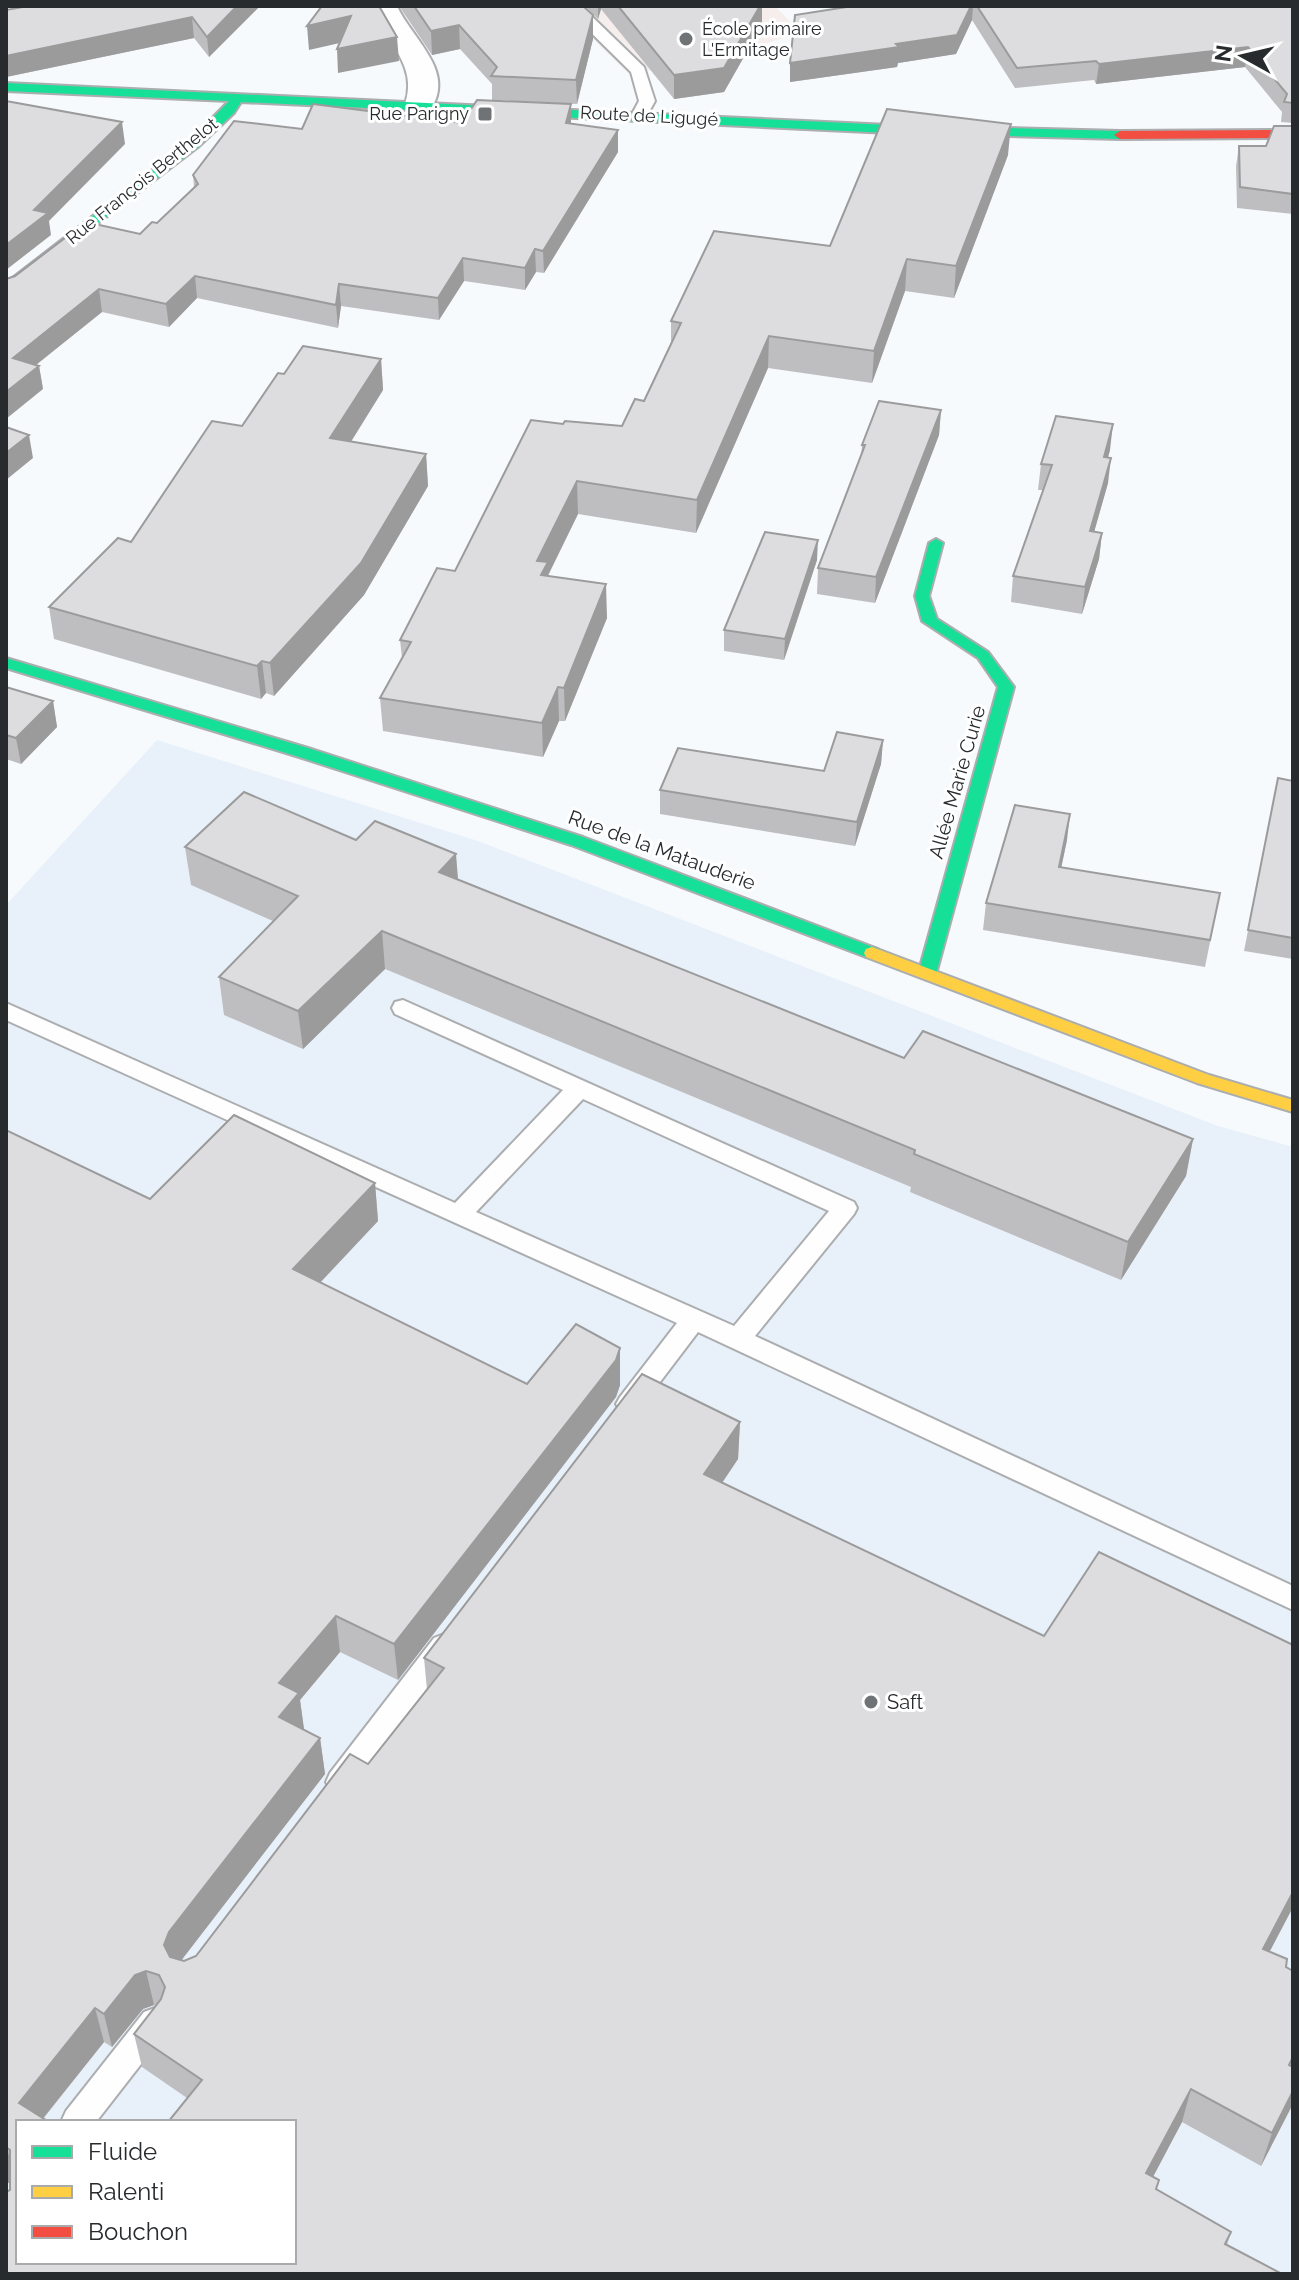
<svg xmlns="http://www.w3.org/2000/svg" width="1299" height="2280" viewBox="0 0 1299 2280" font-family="Raleway,sans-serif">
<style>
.built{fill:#e8f1fa;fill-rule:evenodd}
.education{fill:#f5eeed}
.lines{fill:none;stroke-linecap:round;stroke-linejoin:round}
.lane-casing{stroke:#abadaf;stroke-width:4}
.street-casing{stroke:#abadaf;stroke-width:4}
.fast-casing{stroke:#abadaf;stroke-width:4}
.slow-casing{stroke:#abadaf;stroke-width:4}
.jam-casing{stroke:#abadaf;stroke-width:4}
.lane{fill:#fefeff;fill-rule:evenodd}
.street{fill:#fefeff;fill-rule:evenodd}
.fast{fill:#16e098;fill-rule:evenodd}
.slow{fill:#ffcf43;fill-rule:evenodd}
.jam{fill:#f24e42;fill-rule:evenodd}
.wall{fill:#bebec0;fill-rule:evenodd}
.shaded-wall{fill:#9b9b9c}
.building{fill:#dddddf;stroke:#9b9b9c;stroke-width:2;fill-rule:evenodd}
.poi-dot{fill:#707376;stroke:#fff;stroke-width:3}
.labels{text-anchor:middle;stroke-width:6;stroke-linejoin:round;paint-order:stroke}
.far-poi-label{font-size:18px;fill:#282b2e;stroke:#fff;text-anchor:start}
.far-street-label{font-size:18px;fill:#282b2e;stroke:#fff}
.street-label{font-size:20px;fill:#282b2e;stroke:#fff}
.poi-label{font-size:20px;fill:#282b2e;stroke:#fff;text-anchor:start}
</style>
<rect width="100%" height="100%" fill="#f7fafd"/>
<path class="built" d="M 157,740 L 478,841 L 1218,1126 L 1293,1147 L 1293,2274 L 6,2274 L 6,905 ZM 18,2122 L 294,2122 L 294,2262 L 18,2262 Z"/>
<polygon class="education" points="559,6 775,6 801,33 745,49 630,75"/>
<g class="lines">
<g class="lane-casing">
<g id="lane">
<polygon points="564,6 581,6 644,67 655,101 645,119 633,119 631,116 639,101 631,72"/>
<path d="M 403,1000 L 854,1202 L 857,1208 L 854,1214 L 755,1336 L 1293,1586 L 1293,1610 L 698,1332 L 638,1411 L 629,1414 L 620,1411 L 616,1404 L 620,1397 L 677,1323 L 6,1020 L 6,1003 L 455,1203 L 563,1090 L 395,1014 L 392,1008 L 395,1002 ZM 583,1099 L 829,1211 L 734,1326 L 476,1212 Z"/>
<polygon points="444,1634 454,1638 458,1646 454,1654 350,1791 340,1795 330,1791 326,1782 330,1773 434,1638"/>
<polygon points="155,2008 166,2012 170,2022 166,2032 96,2122 61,2122 66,2111 144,2012"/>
</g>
</g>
<g class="street-casing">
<path id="street" d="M 369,6 L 397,6 C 412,39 457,72 430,110 L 420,113 L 410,110 L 405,104 C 419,64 384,40 369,6 Z"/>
</g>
<g class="fast-casing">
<g id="fast">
<polygon points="6,83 889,125 1120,131 1126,135 1120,139 889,133 241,102 234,113 198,147 6,293 6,283 190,141 229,101 6,91"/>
<polygon points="936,539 943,543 929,596 937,619 988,652 1014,687 936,974 927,980 918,974 998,687 978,658 922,621 915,596 929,543"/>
<polygon points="6,658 308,748 583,837 878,949 880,953 878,957 866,957 571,845 296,756 6,668"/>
</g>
</g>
<g class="slow-casing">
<polygon id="slow" points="872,947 1209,1075 1293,1100 1293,1112 1197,1083 866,957 864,953 866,949"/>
</g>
<g class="jam-casing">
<polygon id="jam" points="1293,130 1293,138 1120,139 1114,135 1120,131"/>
</g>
<use href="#lane" class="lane"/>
<use href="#street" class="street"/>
<use href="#fast" class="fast"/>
<use href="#slow" class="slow"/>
<use href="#jam" class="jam"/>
</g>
<g class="wall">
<polygon points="28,6 260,6 209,57 194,38 6,77 6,10"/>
<polygon points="399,6 583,6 593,15 593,39 577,104 492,100 492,84 460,49 432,55"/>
<polygon points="585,6 762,6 762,25 724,92 674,99 601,9 598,19"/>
<polygon points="853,6 1293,6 1293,123 1281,122 1282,112 1245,67 1096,84 1094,80 1015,88 972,20 956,54 898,63 897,67 790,82"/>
<polygon points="462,123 571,123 618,152 544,273 536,272 525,290 464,281 439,320 341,306 338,328 197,298 169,327 102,312 36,365 39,366 43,389 6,279 140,234 157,223 194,187 193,175 302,129"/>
<polygon points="1293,126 1293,214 1237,208 1236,166 1239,146 1266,146"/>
<polygon points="1008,155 954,298 905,291 872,383 768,368 696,533 578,514 548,576 607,618 565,721 559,721 543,757 383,731 380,698 402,658 400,640 455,571 563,424 622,426 644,401 671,344 671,321 830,246"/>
<polygon points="381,359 383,390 351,442 426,454 428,486 364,595 274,696 266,693 261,699 54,639 49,607 131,542 242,426 284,374"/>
<polygon points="941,410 939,435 875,603 817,594 818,568 861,457 862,445"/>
<polygon points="1110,450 1108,457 1108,483 1094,532 1102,533 1099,559 1082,614 1011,602 1013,576 1043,490 1038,490 1041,464"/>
<polygon points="817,560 784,660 724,651 724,630"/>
<polygon points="6,687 53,701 57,727 21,764 6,759"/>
<polygon points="883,740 881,764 855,846 660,814 660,790 824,771"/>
<polygon points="1278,778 1293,781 1293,959 1244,951"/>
<polygon points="356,840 904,1058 1193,1139 1186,1176 1121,1280 910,1192 911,1187 385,969 303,1049 224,1015 219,977 273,921 191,885 185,847"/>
<polygon points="1067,840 1061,867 1220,893 1205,967 983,930 986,903"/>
<path d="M 234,1115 L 375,1183 L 378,1221 L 320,1283 L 527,1384 L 576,1324 L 620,1348 L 620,1385 L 616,1397 L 398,1680 L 340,1652 L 300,1700 L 304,1730 L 320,1738 L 325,1774 L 181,1960 L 184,1961 L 196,1956 L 350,1754 L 368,1764 L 427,1690 L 424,1658 L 642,1374 L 740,1422 L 738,1459 L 722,1483 L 1044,1636 L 1099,1552 L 1293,1645 L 1293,1907 L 1270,1951 L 1287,1959 L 1286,1967 L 1293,1971 L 1293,2102 L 1261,2166 L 1182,2122 L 1153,2177 L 1159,2180 L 1156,2189 L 1231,2232 L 1227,2245 L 1282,2274 L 6,2274 L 6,2192 L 10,2190 L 10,2182 L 6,2184 L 6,1130 L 150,1199 ZM 154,2005 L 156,2006 L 134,2034 L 142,2067 L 187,2098 L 168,2122 L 294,2122 L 294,2262 L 18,2262 L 18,2122 L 49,2122 L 43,2119 L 104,2042 L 112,2047 L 143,2009 Z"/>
</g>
<g class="shaded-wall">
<polygon points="237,6 260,6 209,57 207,37"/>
<polygon points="598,6 601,6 601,9 598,19"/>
<polygon points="760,6 762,6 762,25 724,92 674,99 674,75"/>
<polygon points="971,6 973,6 972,20 956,54 898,63 897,67 790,82 790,63 896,44"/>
<polygon points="593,15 593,39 577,104 576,80"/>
<polygon points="351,16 353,40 309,50 307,26"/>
<polygon points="192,17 194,38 6,77 6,56"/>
<polygon points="459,25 460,49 432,55 431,31"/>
<polygon points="397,37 399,61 338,73 337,49"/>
<polygon points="1248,47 1245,67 1096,84 1099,64"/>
<polygon points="571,104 571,126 566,123"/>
<polygon points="122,122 125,144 49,221 51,235 6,270 6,245 34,210"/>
<polygon points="1011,124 1008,155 954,298 956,266"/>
<polygon points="618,130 618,152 544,273 543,251"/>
<polygon points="535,249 536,272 525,290 525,268"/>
<polygon points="463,258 464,281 439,320 438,298"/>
<polygon points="907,259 905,291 872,383 874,351"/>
<polygon points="195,276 197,298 169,327 166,304"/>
<polygon points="339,284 341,306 338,328 336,305"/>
<polygon points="99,289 102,312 17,380 13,358"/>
<polygon points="769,336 768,368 696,533 697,500"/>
<polygon points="381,359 383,390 333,470 330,438"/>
<polygon points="39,366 43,389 6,419 6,392"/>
<polygon points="941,410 939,435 875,603 876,577"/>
<polygon points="1113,424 1110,450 1101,482 1104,457"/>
<polygon points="29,435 33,458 6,480 6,453"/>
<polygon points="426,454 428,486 364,595 274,696 270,663"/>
<polygon points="1111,458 1108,483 1087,557 1090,531"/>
<polygon points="577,481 578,514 548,575 548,595 537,561"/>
<polygon points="1102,533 1099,559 1082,614 1085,587"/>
<polygon points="818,540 817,560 784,660 785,639"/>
<polygon points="606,584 607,618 565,721 564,688"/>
<polygon points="262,661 266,693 261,699 257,666"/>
<polygon points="558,687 559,721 543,757 542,723"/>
<polygon points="53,701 57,727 21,764 16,738"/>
<polygon points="883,740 881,764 855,846 857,822"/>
<polygon points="1070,814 1067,840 1056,893 1059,867"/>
<polygon points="456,854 459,891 439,872"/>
<polygon points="382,931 385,969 303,1049 298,1011"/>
<polygon points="1193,1139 1186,1176 1121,1280 1128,1242"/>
<polygon points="375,1183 378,1221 297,1307 293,1269"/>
<polygon points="620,1348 620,1385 616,1397 398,1680 394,1644"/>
<polygon points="740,1422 738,1459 703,1511 704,1474"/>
<polygon points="336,1616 340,1652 300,1700 304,1729 285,1753 279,1717 279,1683"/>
<polygon points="320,1738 325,1774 177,1966 172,1979 164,1945 169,1932"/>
<polygon points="1293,1892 1293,1907 1253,1983 1263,1949"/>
<polygon points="146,1971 154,2005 143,2009 112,2047 104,2014 135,1975"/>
<polygon points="95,2008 104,2042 40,2122 19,2103"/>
<polygon points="1191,2089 1182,2122 1138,2205 1146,2173"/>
<polygon points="1293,2091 1292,2106 1261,2166 1272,2133"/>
<polygon points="6,2147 17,2179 6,2184"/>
</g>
<g class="building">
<polygon points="28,6 237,6 207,37 192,17 6,56 6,10"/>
<polygon points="322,6 379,6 397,37 337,49 351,16 307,26"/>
<polygon points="414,6 583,6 593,15 576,80 491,76 497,67 459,25 431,31"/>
<polygon points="618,6 760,6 724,68 674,75"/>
<polygon points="853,6 971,6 957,35 896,44 899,47 790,63 795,15"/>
<polygon points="977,6 1293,6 1293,103 1284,102 1287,94 1248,47 1099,64 1096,61 1017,68"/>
<polygon points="477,100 571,104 566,123 618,130 543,251 535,249 525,268 463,258 438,298 339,284 336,305 195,276 166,304 99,289 13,358 39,366 6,392 6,279 15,276 86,222 140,234 152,222 157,223 198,184 193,175 234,121 302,129 313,104 462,123"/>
<polygon points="6,101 122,122 34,210 48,213 6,245"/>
<polygon points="887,109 1011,124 956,266 907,259 874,351 769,336 697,500 577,481 537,561 548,562 541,575 606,584 564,688 558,687 542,723 380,698 411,642 400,640 437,568 455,571 531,420 563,424 565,421 622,426 635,399 644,401 681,323 671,321 714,231 830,246"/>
<polygon points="1274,126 1293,126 1293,194 1240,187 1239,146 1266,146"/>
<polygon points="303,346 381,359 330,438 426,454 361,563 270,663 262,661 257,666 49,607 118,538 131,542 212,421 242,426 278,373 284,374"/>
<polygon points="879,401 941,410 876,577 818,568 865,445 862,445"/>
<polygon points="1056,416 1113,424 1104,457 1111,458 1090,531 1102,533 1085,587 1013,576 1052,465 1041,464"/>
<polygon points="6,427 29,435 6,453"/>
<polygon points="765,532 818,540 785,639 724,630"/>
<polygon points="6,687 53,701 16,738 6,735"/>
<polygon points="837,732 883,740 857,822 660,790 678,748 824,771"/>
<polygon points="1278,778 1293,781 1293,938 1248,930"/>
<polygon points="244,792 356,840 375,821 456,854 439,872 904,1058 923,1031 1193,1139 1128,1242 914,1154 915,1150 382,931 298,1011 219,977 298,896 185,847"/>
<polygon points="1015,805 1070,814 1059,867 1220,893 1210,940 986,903"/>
<path d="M 234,1115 L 375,1183 L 293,1269 L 527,1384 L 576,1324 L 620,1348 L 616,1360 L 394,1644 L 336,1616 L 279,1683 L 299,1693 L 279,1717 L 320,1738 L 169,1932 L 164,1945 L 170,1957 L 184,1961 L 196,1956 L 350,1754 L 368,1764 L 444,1668 L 424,1658 L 642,1374 L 740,1422 L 704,1474 L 1044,1636 L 1099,1552 L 1293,1645 L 1293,1892 L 1263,1949 L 1287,1959 L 1286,1967 L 1293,1971 L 1293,2057 L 1289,2065 L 1293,2067 L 1293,2091 L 1272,2133 L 1191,2089 L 1146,2173 L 1159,2180 L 1156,2189 L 1231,2232 L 1225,2244 L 1282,2274 L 6,2274 L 6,2192 L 10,2190 L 10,2150 L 6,2147 L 6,1130 L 150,1199 ZM 146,1971 L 159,1975 L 165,1987 L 161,1999 L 134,2034 L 202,2080 L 168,2122 L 294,2122 L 294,2262 L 18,2262 L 18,2122 L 49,2122 L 19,2103 L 95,2008 L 104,2014 L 135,1975 Z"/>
</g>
<g class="poi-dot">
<circle cx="686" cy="39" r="8"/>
<rect x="477" y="106" width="16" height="16" rx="4"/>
<circle cx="871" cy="1702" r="8"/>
</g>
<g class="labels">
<g class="far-poi-label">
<text x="702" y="35">École primaire<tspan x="702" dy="21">L'Ermitage</tspan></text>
<text x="469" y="120" text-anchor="end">Rue Parigny</text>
</g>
<g class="far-street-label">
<text transform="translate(649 116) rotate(3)" y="6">Route de Ligugé</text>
<text transform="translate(142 181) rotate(-39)" y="6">Rue François Berthelot</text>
</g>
<g class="street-label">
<text transform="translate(957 782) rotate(-74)" y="7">Allée Marie Curie</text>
<text transform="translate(662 850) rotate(20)" y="7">Rue de la Matauderie</text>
</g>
<g class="poi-label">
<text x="887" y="1709">Saft</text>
</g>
</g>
<rect width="1299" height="2280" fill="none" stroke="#282b2e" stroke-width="16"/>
<rect x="16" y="2120" width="280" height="144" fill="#ffffff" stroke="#a9aaab" stroke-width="2"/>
<rect x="32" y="2146" width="40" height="12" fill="#16e098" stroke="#a9aaab" stroke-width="2"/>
<text x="88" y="2160" font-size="24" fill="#282b2e">Fluide</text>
<rect x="32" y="2186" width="40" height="12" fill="#ffcf43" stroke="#a9aaab" stroke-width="2"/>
<text x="88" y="2200" font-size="24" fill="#282b2e">Ralenti</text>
<rect x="32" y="2226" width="40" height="12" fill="#f24e42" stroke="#a9aaab" stroke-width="2"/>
<text x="88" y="2240" font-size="24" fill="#282b2e">Bouchon</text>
<g transform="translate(1243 56) rotate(278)" stroke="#ffffff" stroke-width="6" paint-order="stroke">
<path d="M0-6L14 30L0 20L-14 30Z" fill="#282b2e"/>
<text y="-12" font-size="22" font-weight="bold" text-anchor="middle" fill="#282b2e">N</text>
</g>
</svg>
